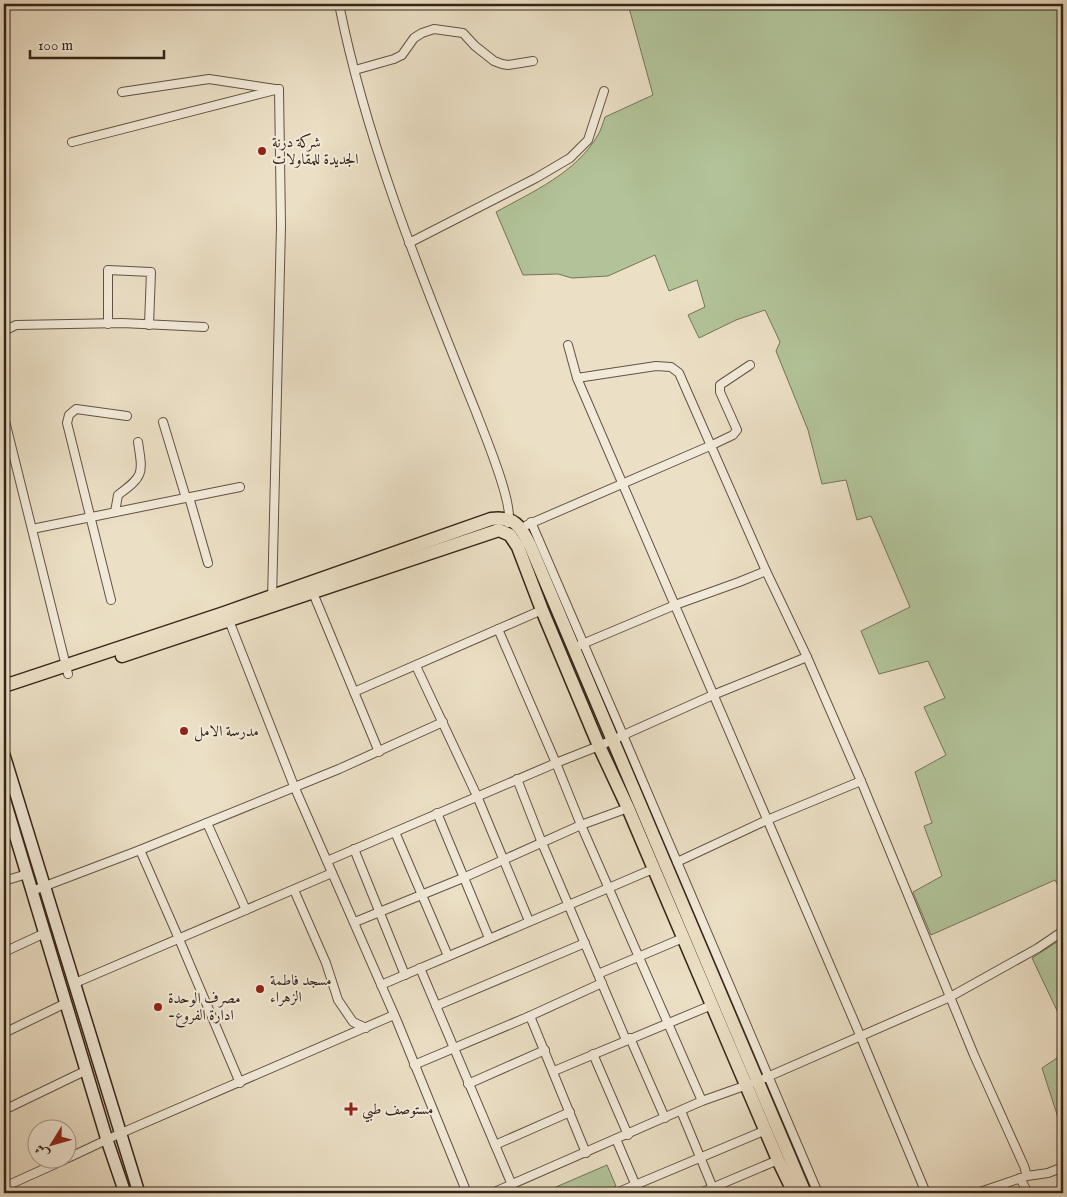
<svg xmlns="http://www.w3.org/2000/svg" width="1067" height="1197" viewBox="0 0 1067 1197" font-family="'IM FELL English',Amiri,serif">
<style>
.green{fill:#b2c399;stroke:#747459}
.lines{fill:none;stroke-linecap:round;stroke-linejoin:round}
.street-casing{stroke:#625344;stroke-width:10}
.secondary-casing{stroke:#352419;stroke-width:14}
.primary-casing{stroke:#352419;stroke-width:15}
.street{stroke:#f2ead9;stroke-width:8}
.secondary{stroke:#f2ead9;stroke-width:11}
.primary{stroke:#ebdfc5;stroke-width:12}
.poi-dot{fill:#8f2418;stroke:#f2ead9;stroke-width:2}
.labels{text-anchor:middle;stroke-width:4;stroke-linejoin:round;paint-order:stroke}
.poi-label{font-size:15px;fill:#352419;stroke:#f2ead9;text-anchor:start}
</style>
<rect width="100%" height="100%" fill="#ebdfc5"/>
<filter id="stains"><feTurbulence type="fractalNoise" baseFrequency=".004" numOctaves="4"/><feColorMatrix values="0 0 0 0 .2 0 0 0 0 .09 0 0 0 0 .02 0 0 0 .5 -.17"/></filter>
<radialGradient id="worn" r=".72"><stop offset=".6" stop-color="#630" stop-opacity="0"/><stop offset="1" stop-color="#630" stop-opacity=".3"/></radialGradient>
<g class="green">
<path d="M 628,4 L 1063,4 L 1063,895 L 1055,880 L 931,935 L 913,892 L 942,876 L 924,826 L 932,823 L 915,772 L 946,755 L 924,707 L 945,698 L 928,661 L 879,674 L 861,631 L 910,607 L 871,516 L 857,520 L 846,480 L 822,484 L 808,430 L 776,351 L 780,342 L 765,310 L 736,320 L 699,338 L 688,315 L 705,307 L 697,280 L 669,291 L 655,255 L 608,276 L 572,278 L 558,274 L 523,275 L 496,212 C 532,192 576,173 598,135 C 601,130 603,123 605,117 L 653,95 Z"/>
<polygon points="1063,938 1063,1023 1032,958"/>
<polygon points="1063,1054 1063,1133 1042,1068"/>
<polygon points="607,1165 616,1186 598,1193 542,1193"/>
</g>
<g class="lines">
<g class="street-casing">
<g id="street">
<path d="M 339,4 C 367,145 422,278 476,412 C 483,431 515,506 508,523"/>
<polyline points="355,70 394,59 402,55 414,38 422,33 434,29 463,33 475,46 494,61 502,64 508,65 533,61"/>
<polyline points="122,92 209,79 275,89"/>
<polyline points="72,142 279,89"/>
<polyline points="409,243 536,178 570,158 588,140 604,91"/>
<polyline points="108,324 108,270 151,272 149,325"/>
<polyline points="4,331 16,325 122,323 204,327"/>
<polyline points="568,345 577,378 860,1035 926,1193"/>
<polyline points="577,378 656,366 671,367 679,373 766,571 807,657 861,781 974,1055 1024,1166 1027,1176 977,1193"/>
<polyline points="4,417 68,674"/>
<polyline points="163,422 186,498"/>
<polyline points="189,497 208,563"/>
<path d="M 115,512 L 118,495 C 144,476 143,474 138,442"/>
<polyline points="531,522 623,735 818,1193"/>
<polyline points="527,525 712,445 733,435 737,430 720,392 720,385 750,365"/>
<polyline points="32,529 240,487"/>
<polyline points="313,593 379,752"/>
<polyline points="111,600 67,423 69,415 76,409 127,416"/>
<polyline points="272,600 281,226 279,89"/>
<polyline points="228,618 294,786 397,1021 467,1193"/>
<polyline points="498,629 556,763 581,825 702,1101"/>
<polyline points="580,645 675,605 739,582 766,571"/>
<polyline points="416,666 477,796 529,921"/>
<polyline points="354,692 542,610"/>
<polyline points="517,779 542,843 626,1040"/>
<polyline points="437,813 489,938"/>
<polyline points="207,823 246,910"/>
<polyline points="395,832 448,956"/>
<polyline points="354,849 405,975"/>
<polyline points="140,850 179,939 240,1083"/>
<polyline points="327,861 556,763 599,746 713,695 807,657"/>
<polyline points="677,862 767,820 861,781"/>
<polyline points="4,881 27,874"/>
<polyline points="294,890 326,963 338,1000 353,1022 366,1028"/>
<polyline points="32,891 140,850 339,769 443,722"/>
<polyline points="355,922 463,878 581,825 628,808"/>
<polyline points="4,952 45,933"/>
<polyline points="420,968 512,1185"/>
<polyline points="598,974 683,938"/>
<polyline points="75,983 332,873"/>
<polyline points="381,985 653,869"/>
<polyline points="436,1006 585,943"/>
<polyline points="530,1016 586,1153"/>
<polyline points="4,1033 66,1003"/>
<polyline points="630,1038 665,1118"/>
<polyline points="593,1054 628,1135"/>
<polyline points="414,1065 530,1016 602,983"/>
<polyline points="554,1071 712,1005"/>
<polyline points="765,1078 950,997 1038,948 1063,931"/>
<polyline points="468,1084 545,1050"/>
<polyline points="4,1110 87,1070"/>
<polyline points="681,1111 715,1193"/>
<polyline points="616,1139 639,1193"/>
<polyline points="495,1145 570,1112"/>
<polyline points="68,1158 119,1134 394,1015"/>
<polyline points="1027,1176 1048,1173 1063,1167"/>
<polyline points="1020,1178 1028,1193"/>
<polyline points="4,1187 64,1160"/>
<polyline points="492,1193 702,1101 750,1084"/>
<polyline points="616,1193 766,1130"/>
<polyline points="700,1193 778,1160"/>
</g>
</g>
<g class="secondary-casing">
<g id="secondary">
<polyline points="4,755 139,1193"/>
<polyline points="4,798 107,1140 125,1193"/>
</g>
</g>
<g class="primary-casing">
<g id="primary">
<polyline points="122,656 499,530 510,535 518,547 542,610 599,746 628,808 778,1160 794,1193"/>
<path d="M 4,686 L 224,613 L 491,519 C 515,516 520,526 530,545 L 805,1193"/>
</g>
</g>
<use href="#street" class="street"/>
<use href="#secondary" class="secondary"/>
<use href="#primary" class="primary"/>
</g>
<g class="poi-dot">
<circle cx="262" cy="151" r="5"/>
<circle cx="184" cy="731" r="5"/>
<circle cx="260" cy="989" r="5"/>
<circle cx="158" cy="1007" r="5"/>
<path d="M348.5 1101.5h5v5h5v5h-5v5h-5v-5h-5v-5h5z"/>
</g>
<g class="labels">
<g class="poi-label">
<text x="272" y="147">شركة درنة<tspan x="272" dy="17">الجديدة للمقاولات</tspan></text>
<text x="194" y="736">مدرسة الامل</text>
<text x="270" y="985">مسجد فاطمة<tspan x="270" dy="17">الزهراء</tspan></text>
<text x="168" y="1003">مصرف الوحدة<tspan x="168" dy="17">-ادارة الفروع</tspan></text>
<text x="362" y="1114">مستوصف طبي</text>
</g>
</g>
<rect width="1067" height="1197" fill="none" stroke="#ebdfc5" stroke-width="20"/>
<rect x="5" y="5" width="1057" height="1187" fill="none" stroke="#352419" stroke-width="2.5"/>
<rect x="10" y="10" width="1047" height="1177" fill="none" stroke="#352419"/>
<g transform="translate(52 1144) rotate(233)"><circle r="24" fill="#f2ead9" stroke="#a69b8c"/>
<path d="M0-4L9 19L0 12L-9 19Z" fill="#8f2418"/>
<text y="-8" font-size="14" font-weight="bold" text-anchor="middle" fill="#352419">ش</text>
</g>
<path d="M30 50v8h134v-8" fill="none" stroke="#352419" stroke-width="2.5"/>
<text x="38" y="50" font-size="15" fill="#352419" stroke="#f2ead9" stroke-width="4" paint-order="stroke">100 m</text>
<rect width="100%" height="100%" filter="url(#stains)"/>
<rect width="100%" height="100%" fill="url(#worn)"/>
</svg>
